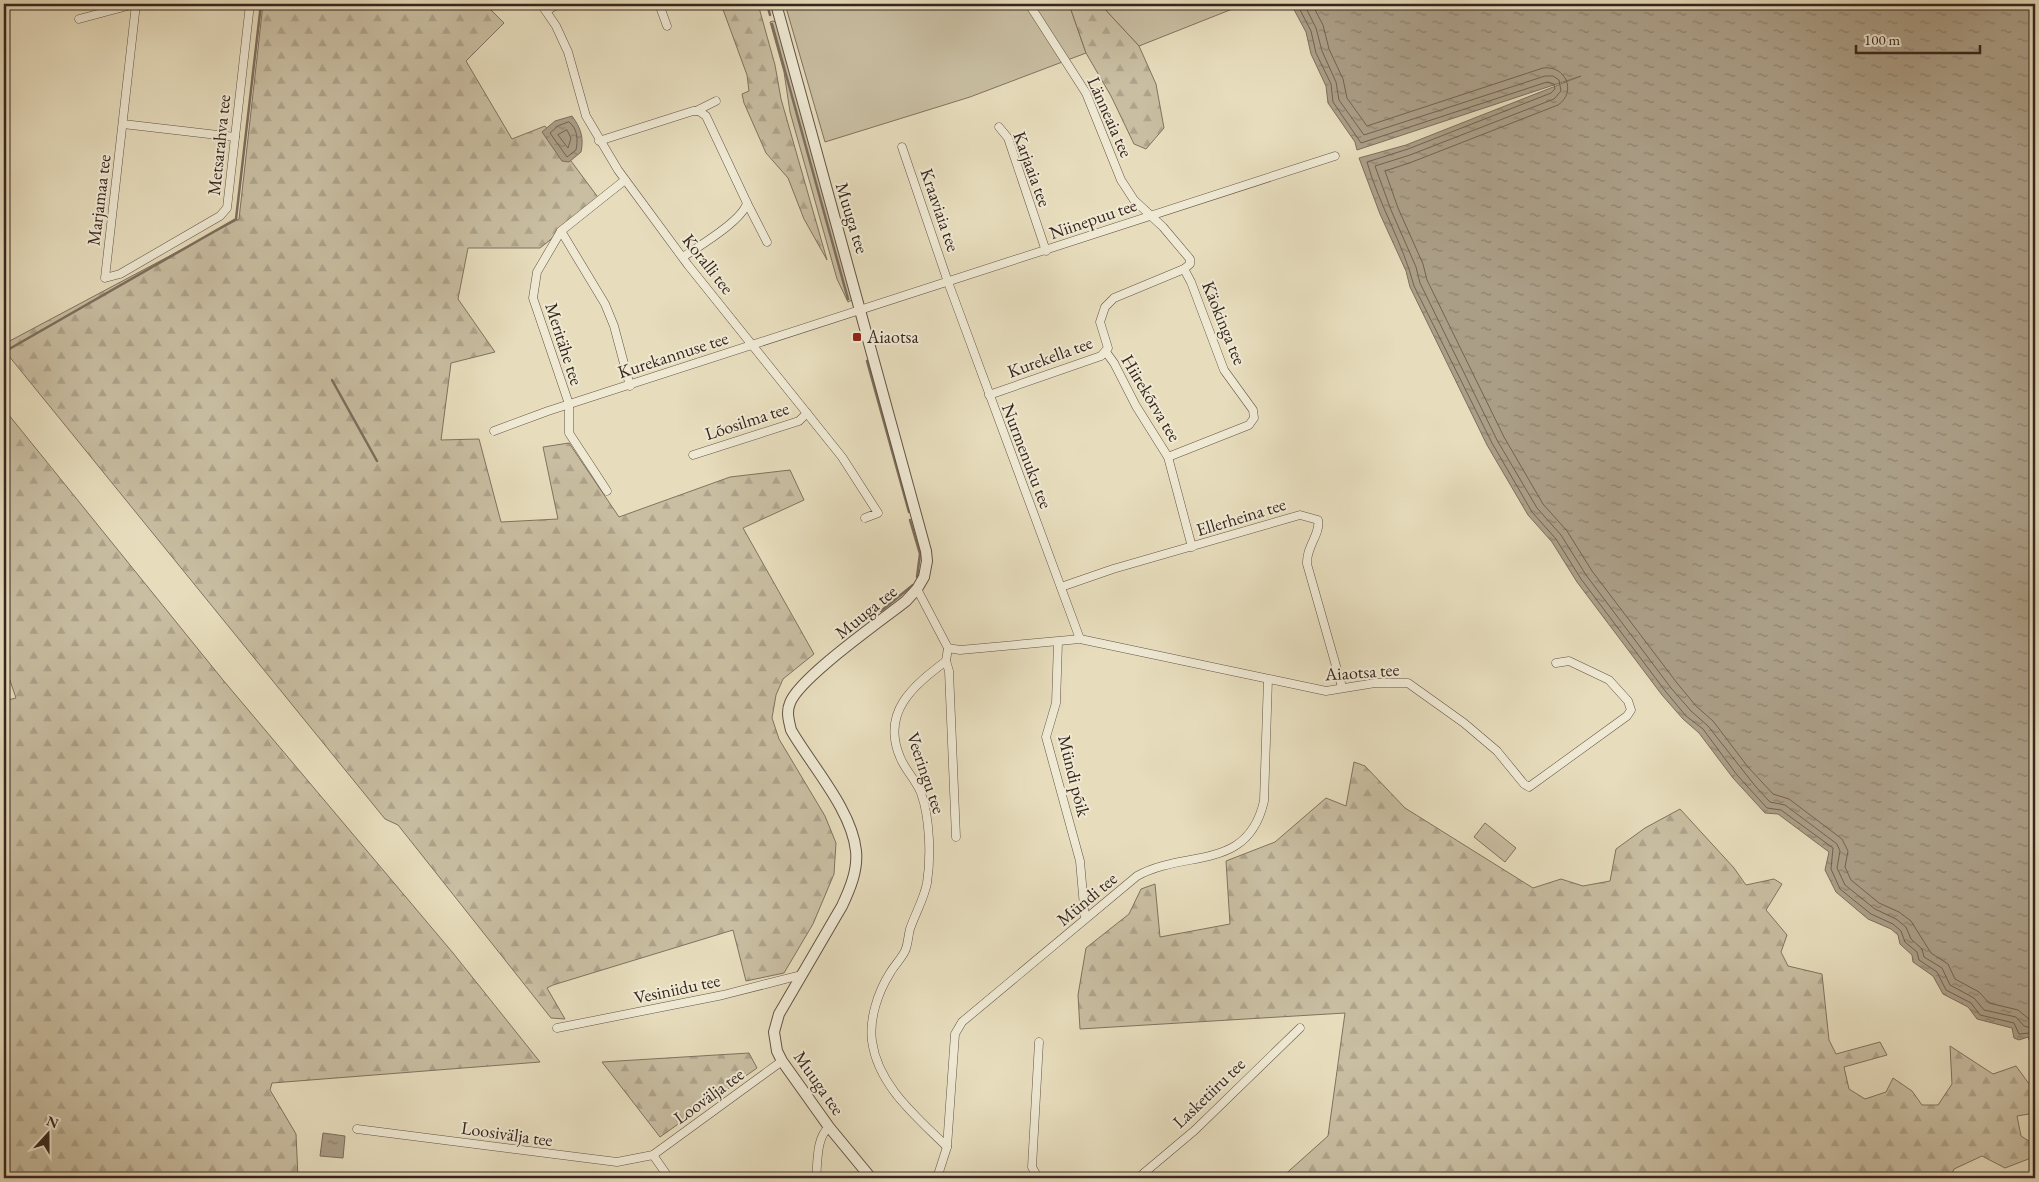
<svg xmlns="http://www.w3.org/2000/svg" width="2039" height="1182" viewBox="0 0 2039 1182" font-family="'EB Garamond',serif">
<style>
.grass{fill:#c9bea2;stroke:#807260}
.forest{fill:url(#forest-firs);stroke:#807260}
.water{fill:url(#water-ripples);stroke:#7d6e5d}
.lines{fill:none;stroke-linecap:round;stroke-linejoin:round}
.shore{stroke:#716252;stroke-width:1}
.stream{stroke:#7d6e5d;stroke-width:2.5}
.minor-casing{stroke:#635346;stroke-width:9}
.tertiary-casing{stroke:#635346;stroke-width:12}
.minor{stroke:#efe9d4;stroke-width:8}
.tertiary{stroke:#efe9d4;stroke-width:10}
.poi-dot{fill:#8f2418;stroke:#efe9d4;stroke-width:2}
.labels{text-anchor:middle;stroke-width:4;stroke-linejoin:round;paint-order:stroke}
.street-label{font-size:18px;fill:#37251e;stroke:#efe9d4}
.poi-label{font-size:18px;fill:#37251e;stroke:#efe9d4;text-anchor:start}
</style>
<defs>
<pattern id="forest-firs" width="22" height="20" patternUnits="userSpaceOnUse" patternTransform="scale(1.25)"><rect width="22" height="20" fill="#c9bea2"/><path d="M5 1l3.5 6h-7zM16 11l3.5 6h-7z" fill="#ada38b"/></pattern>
<pattern id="water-ripples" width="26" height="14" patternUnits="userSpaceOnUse" patternTransform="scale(1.25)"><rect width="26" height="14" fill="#ab9e87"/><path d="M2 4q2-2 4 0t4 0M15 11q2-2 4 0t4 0" fill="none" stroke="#8c816e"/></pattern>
</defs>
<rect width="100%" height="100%" fill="#e7ddbd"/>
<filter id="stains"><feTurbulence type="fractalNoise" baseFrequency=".004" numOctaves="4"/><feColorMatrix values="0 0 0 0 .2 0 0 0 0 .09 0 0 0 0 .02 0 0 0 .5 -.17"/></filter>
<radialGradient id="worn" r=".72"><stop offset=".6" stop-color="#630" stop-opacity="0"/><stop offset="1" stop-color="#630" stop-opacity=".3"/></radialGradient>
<g class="grass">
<polygon points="785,4 1069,4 1086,53 970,97 825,142"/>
<polygon points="1100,4 1245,4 1139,46"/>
<polygon points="773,21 776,22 854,299 848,302 837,279 790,112 784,72 770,22"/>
<polygon points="1485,823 1516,848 1505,862 1474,837"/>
</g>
<g class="forest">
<polygon points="263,4 485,4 504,23 466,61 512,139 545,126 600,200 540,248 468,248 458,299 495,352 451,363 441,440 479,439 501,522 558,519 543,447 569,443 619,517 730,477 790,470 804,500 743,528 814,654 783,679 776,695 772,718 779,739 825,816 836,843 834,874 813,924 784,973 746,981 733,930 553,985 547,988 565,1019 551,1018 398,825 385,819 4,350 4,344 239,219"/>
<polygon points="721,4 758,4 775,65 781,99 827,260 804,219 788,178 766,153 744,103 742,94 749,91 747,75"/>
<polygon points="1069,4 1100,4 1139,46 1156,84 1164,128 1146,149 1134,144 1111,96 1086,53"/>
<polygon points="4,409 223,680 453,953 540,1062 272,1083 270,1090 296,1134 298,1178 4,1178 4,701 16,698 4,663"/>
<polygon points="1354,762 1365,766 1405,808 1533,888 1561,879 1583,886 1610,881 1616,849 1645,828 1680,809 1734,868 1746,885 1774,879 1782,884 1766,910 1787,935 1781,952 1788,966 1822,974 1829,1040 1836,1054 1880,1042 1887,1055 1844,1067 1849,1089 1865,1099 1886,1092 1893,1078 1912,1091 1922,1105 1938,1105 1952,1084 1950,1046 1993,1074 2016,1066 2035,1092 2035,1113 2017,1116 2021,1136 2035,1145 2031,1158 2005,1168 1982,1156 1954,1169 1950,1178 1281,1178 1328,1136 1345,1013 1080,1029 1078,995 1086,948 1129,914 1141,889 1155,884 1160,937 1230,924 1226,861 1275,842 1326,798 1346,806"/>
<polygon points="749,1053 757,1068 660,1137 602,1062"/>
</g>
<g class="water">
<polygon points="1291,4 2035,4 2035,1054 2028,1037 2019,1040 2014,1038 2012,1028 1977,1019 1968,1007 1943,994 1933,976 1913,962 1912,955 1900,944 1898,935 1891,929 1868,919 1836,892 1825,870 1829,852 1778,814 1765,813 1733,778 1699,733 1683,719 1662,695 1577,582 1552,542 1528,515 1487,445 1410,287 1406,271 1380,214 1359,158 1406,145 1581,76 1357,150 1355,142 1328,103 1326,86 1311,54 1306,32"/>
<path d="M 572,116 C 581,128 584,138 581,152 L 569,162 L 562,161 L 542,132 L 555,121 Z"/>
<polygon points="323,1133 345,1136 343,1158 320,1156"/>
</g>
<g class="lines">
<g class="shore">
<path d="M 1297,4 L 1311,31 L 1316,53 L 1331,84 L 1333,102 L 1361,143 L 1547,82 L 1554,84 L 1555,89 L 1551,93 L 1408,149 L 1367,162 C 1379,205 1403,243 1414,286 L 1492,443 L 1532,512 L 1556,539 L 1581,579 L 1666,692 L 1686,716 L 1703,729 L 1737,775 L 1767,808 L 1781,810 L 1833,848 L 1831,869 L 1840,889 L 1871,914 L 1893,924 L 1901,931 L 1905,942 L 1917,952 L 1919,960 L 1937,972 L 1946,990 L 1971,1003 L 1980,1015 L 2014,1023 L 2019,1034 L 2030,1033 L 2035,1042"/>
<polyline points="1304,4 1316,28 1322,51 1336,82 1339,100 1364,135 1545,76 1553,76 1559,80 1561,91 1554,99 1410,155 1375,166 1391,210 1416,267 1420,283 1497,440 1537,508 1561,535 1586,575 1671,688 1691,711 1708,726 1756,787 1770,802 1785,805 1837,844 1840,851 1837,868 1845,885 1875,909 1896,919 1906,927 1911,939 1922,949 1924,957 1942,968 1950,985 1974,998 1984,1010 2016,1017 2024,1026 2035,1029"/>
<path d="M 1312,4 L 1323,25 L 1329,49 L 1343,79 L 1347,98 L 1367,126 L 1543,68 C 1566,65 1577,92 1558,105 L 1412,162 L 1385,171 L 1398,208 L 1423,264 L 1427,280 L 1504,437 L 1543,504 L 1567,531 L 1592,571 L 1677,683 L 1696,706 L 1713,721 L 1748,767 L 1773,794 L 1789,799 L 1842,839 L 1848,851 L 1845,867 L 1851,880 L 1879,903 L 1899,912 L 1911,921 L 1931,953 L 1948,964 L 1955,979 L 1979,992 L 1989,1003 L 2018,1010 L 2029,1019 L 2035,1021"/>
<path d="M 569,122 C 578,129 578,140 576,150 L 567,157 L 550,133 L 558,126 Z"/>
<polygon points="567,130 571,138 568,148 558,135"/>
</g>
<g class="stream">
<polyline points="767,4 770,15"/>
<polyline points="772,24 848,299"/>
<polyline points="4,352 236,219 261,4"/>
<polyline points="867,361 909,512"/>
<polyline points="332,380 377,461"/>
<polyline points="910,520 920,554 917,577"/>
<polyline points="881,611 913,585"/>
</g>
<g class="minor-casing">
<g id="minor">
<polyline points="136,4 105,278 120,274 220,216 227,208 250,4"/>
<polyline points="541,4 556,26 568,52 586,116 618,170 688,265 842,457 878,513 865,518"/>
<polyline points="659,4 667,26"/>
<polyline points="1029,4 1086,93 1121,180 1134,200 1163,227 1190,259 1190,264 1184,269 1191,282 1224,370 1253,410 1254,418 1249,425 1168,457"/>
<polyline points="546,11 558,4"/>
<polyline points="79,19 135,4"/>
<polyline points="696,111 716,101"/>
<polyline points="123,124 235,137"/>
<polyline points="999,127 1008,138 1046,251"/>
<path d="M 599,141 L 693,111 L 699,111 L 706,116 L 747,203 C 742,221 699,246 683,257"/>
<polyline points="902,147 948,282 1080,639"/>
<polyline points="747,203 767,242"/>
<polyline points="561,231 605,304 614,326 630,386"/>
<polyline points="1106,352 1114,363 1136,406 1168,457 1192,547"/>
<polyline points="989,395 1101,356 1108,348 1100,322 1105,307 1114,298 1184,269"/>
<polyline points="494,431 548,411 1335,156"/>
<polyline points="693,455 799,421 807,413"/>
<polyline points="607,491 569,433 569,404 533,298 537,272 561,231 625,180"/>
<path d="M 1061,587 L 1113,569 L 1300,515 L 1318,520 C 1321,534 1306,546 1307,564 L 1342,687"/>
<polyline points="917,589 948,648 960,650 1080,639 1326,691 1375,683 1408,683 1464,723 1497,751 1524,784 1529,787 1627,716 1631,710 1628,701 1609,680 1569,661 1556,663"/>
<polyline points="1058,642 1056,703 1046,737 1080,861 1085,918"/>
<polyline points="948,648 946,661 949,671 956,837"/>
<path d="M 946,661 C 913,686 881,712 900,757 C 905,770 916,780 921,793 C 930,818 931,857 927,883 C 924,899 915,914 910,929 C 908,936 908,945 905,951 C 901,959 894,966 890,973 C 878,992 869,1019 872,1041 C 878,1086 917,1117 947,1147"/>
<polyline points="557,1028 723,995 801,975"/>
<polyline points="357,1129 617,1162 653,1155 782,1061"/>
<polyline points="653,1155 669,1178"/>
<path d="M 816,1178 C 818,1161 816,1138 829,1127"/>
<path d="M 937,1178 L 947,1147 L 955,1034 L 962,1022 L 1137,876 C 1186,849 1248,872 1264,801 L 1268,679"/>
<polyline points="1038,1178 1032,1167 1039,1042"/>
<polyline points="1138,1178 1195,1130 1300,1028"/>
</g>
</g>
<g class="tertiary-casing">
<path id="tertiary" d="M 776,4 L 926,551 L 927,561 L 924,577 L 917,589 L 906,601 C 882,620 799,678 790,703 C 786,712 789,721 791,730 C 811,765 852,810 856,851 C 858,870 850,889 842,906 L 779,1014 L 774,1032 L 777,1051 L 782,1061 L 829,1127 L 871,1178"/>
</g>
<use href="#minor" class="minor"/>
<use href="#tertiary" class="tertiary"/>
</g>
<rect class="poi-dot" x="852" y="332" width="10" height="10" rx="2.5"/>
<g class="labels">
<g class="street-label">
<text transform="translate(1110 117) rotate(66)" y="6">Länneaia tee</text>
<text transform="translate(219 145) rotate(-84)" y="6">Metsarahva tee</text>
<text transform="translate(1032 169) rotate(70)" y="6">Karjaaia tee</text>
<text transform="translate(99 200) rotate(-83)" y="6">Marjamaa tee</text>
<text transform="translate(940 210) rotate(71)" y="6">Kraaviaia tee</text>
<text transform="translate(852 218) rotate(73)" y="6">Muuga tee</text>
<text transform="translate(1093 219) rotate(-19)" y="6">Niinepuu tee</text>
<text transform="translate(708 264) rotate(52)" y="6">Koralli tee</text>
<text transform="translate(1224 323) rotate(68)" y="6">Käokinga tee</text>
<text transform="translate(564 344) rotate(72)" y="6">Meritähe tee</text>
<text transform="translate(673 355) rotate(-18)" y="6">Kurekannuse tee</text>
<text transform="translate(1050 357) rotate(-20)" y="6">Kurekella tee</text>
<text transform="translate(1151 398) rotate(59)" y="6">Hiirekõrva tee</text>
<text transform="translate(747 421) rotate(-18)" y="6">Lõosilma tee</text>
<text transform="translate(1027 456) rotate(69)" y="6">Nurmenuku tee</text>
<text transform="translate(1241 517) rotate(-17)" y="6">Ellerheina tee</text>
<text transform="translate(866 612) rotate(-39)" y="6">Muuga tee</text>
<text transform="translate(1362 672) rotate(-4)" y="6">Aiaotsa tee</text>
<text transform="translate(926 773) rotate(71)" y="6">Veeringu tee</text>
<text transform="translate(1074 776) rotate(76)" y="6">Mündi põik</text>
<text transform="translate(1087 899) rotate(-40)" y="6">Mündi tee</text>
<text transform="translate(677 989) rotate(-12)" y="6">Vesiniidu tee</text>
<text transform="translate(819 1083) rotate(55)" y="6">Muuga tee</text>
<text transform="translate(1209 1093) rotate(-44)" y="6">Lasketiiru tee</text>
<text transform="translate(709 1096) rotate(-36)" y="6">Loovälja tee</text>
<text transform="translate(507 1134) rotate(8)" y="6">Loosivälja tee</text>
</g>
<g class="poi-label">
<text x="867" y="343">Aiaotsa</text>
</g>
</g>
<rect width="2039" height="1182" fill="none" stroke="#e7ddbd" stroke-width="20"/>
<rect x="5" y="5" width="2029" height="1172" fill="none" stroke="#37251e" stroke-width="2.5"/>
<rect x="10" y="10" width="2019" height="1162" fill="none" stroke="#37251e"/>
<g transform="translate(48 1134) rotate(21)" stroke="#efe9d4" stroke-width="4" paint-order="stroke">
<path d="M0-4L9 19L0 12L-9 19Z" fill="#37251e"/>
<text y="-8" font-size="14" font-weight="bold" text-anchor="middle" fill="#37251e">N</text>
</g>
<path d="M1856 45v8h124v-8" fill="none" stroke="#37251e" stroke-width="2.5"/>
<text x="1864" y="45" font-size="15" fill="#37251e" stroke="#efe9d4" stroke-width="4" paint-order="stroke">100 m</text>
<rect width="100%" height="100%" filter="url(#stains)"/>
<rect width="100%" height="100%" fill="url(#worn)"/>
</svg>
